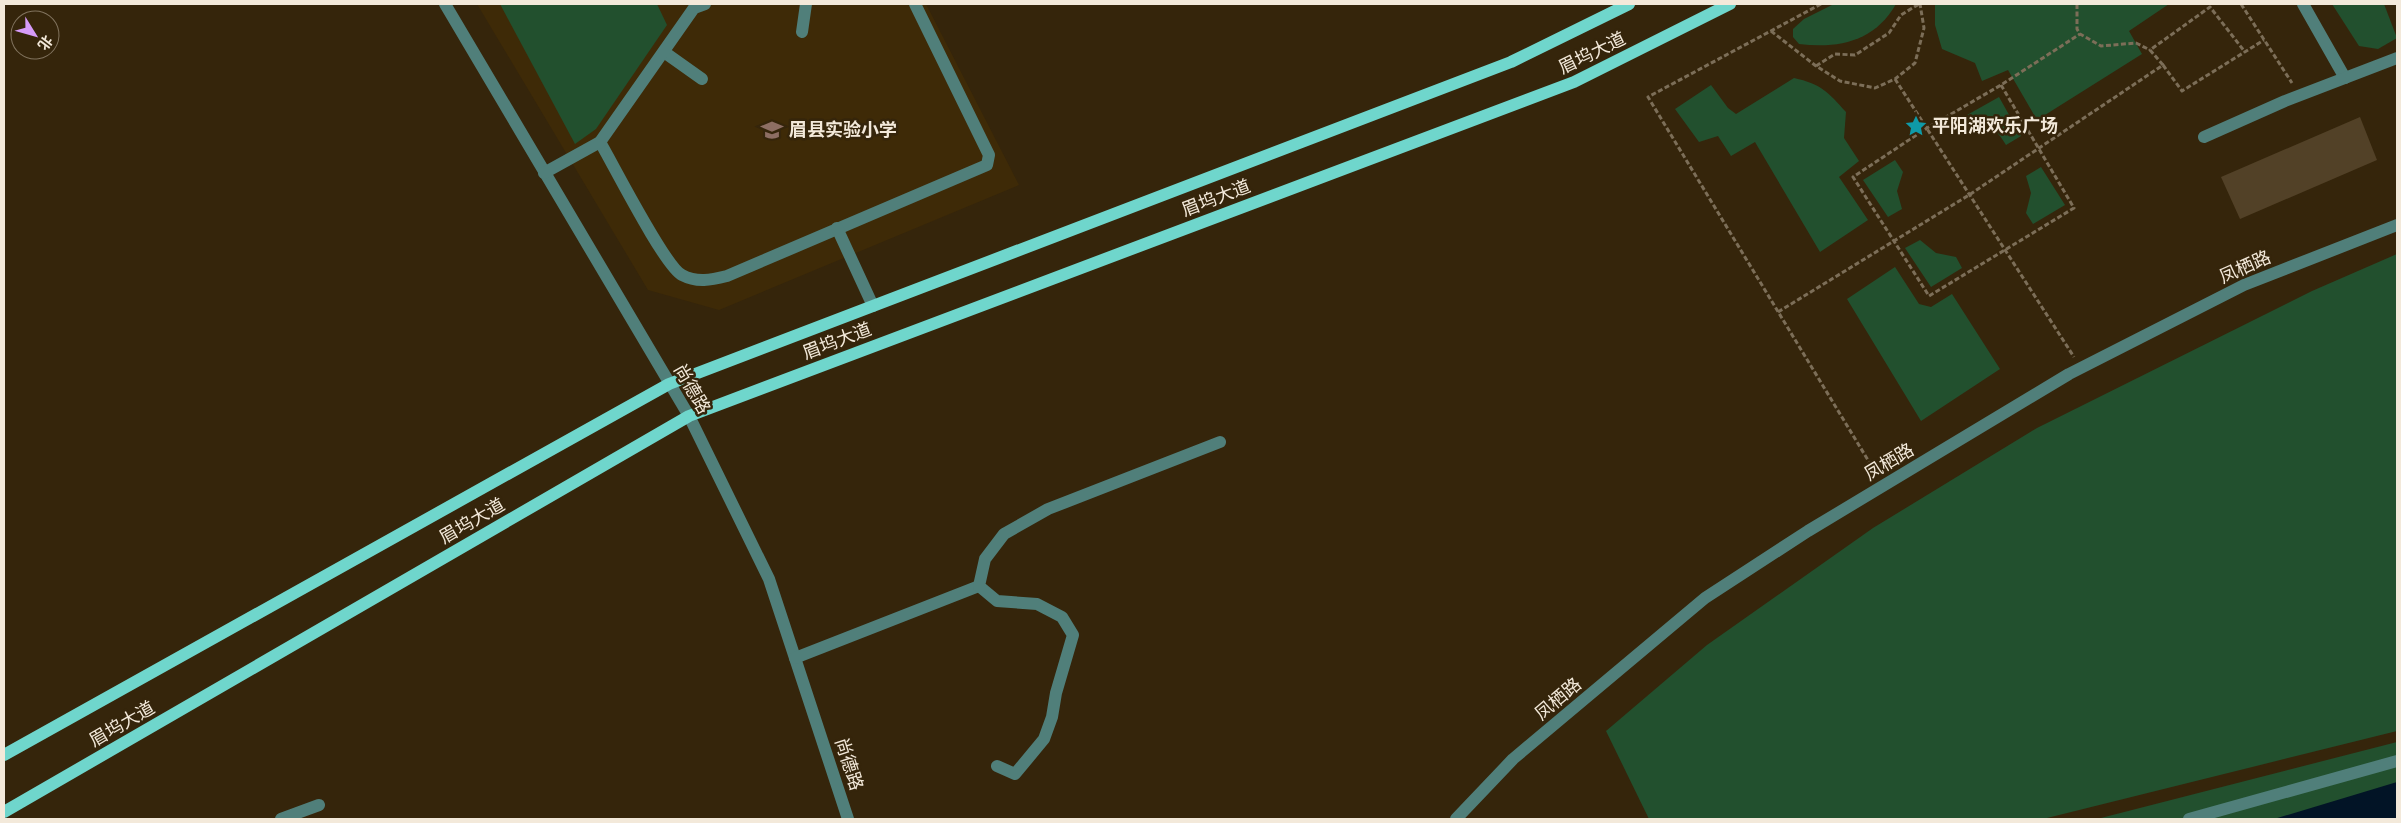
<svg xmlns="http://www.w3.org/2000/svg" width="2401" height="823" viewBox="0 0 2401 823" font-family="Rubik,'Noto Sans SC',sans-serif">
<style>
.built{fill:#3e2a07}
.green{fill:#22502e}
.water{fill:#021426}
.building{fill:#524127}
.lines{fill:none;stroke-linecap:round;stroke-linejoin:round}
.path{stroke:#7c6e58;stroke-width:3;stroke-dasharray:5 2.5;stroke-linecap:butt}
.minor{stroke:#507f7a;stroke-width:12}
.major{stroke:#6fd6cc;stroke-width:12}
.labels{text-anchor:middle;stroke-width:5;stroke-linejoin:round;paint-order:stroke}
.street-label{font-size:18px;fill:#f3e9da;stroke:#35250b}
.poi-label{font-size:18px;font-weight:bold;fill:#f3e9da;stroke:#35250b;text-anchor:start}
</style>
<rect width="100%" height="100%" fill="#35250b"/>
<polygon class="built" points="477,4 926,4 1019,185 719,310 648,290"/>
<g class="green">
<polygon points="500,4 657,4 667,25 596,129 575,144"/>
<path d="M 1834,4 L 1896,4 C 1875,41 1839,49 1799,44 L 1793,37 L 1793,29 L 1804,19 Z"/>
<polygon points="1935,4 2169,4 2129,31 2142,54 2037,120 2008,70 1982,81 1975,63 1942,49 1935,25"/>
<polygon points="2332,4 2384,4 2397,38 2378,49 2359,46"/>
<path d="M 1794,78 C 1821,84 1828,92 1846,112 L 1844,138 L 1859,161 L 1839,177 L 1868,220 L 1820,252 L 1755,142 L 1731,156 L 1718,136 L 1699,142 L 1675,109 L 1711,85 L 1728,108 L 1736,114 Z"/>
<path d="M 1999,97 L 2021,136 L 2006,145 C 1998,131 1990,124 1973,126 L 1967,115 Z"/>
<polygon points="1895,160 1903,172 1897,191 1902,209 1888,217 1863,180"/>
<polygon points="2041,167 2065,205 2033,224 2026,213 2031,193 2026,176"/>
<polygon points="1920,240 1936,253 1956,257 1962,268 1931,287 1905,248"/>
<polygon points="2397,254 2397,731 2043,819 1649,819 1606,731 1707,645 1873,528 2037,428 2312,291"/>
<polygon points="1895,267 1919,304 1931,307 1952,294 2000,369 1921,421 1847,299"/>
<polygon points="2397,742 2397,819 2097,819"/>
</g>
<polygon class="water" points="2397,782 2397,819 2274,819"/>
<polygon class="building" points="2360,117 2377,160 2240,219 2221,177"/>
<g class="lines">
<g class="path">
<polyline points="1821,4 1648,97 1877,475"/>
<polyline points="2077,4 2077,29 2080,34 2101,46 2136,43 2150,50"/>
<polyline points="2241,4 2292,83"/>
<polyline points="1771,31 1816,66 1840,81 1875,88 1895,79 1915,63 1924,28 1920,4"/>
<polyline points="2163,65 2150,50 2210,7 2245,52"/>
<polyline points="1816,66 1835,54 1855,55 1889,33 1901,15 1919,4"/>
<polyline points="1895,79 2074,357"/>
<polyline points="2001,85 2074,208 1929,296 1853,177 1927,128 2001,85 2080,34"/>
<polyline points="1778,312 1969,195 2163,65 2182,91 2264,40"/>
</g>
<g class="minor">
<polyline points="445,4 689,416 769,579 848,819"/>
<polyline points="2303,4 2345,78"/>
<polyline points="802,32 806,4"/>
<polyline points="664,52 702,79"/>
<polyline points="2204,137 2285,101 2397,58"/>
<path d="M 600,142 C 613,164 665,267 682,275 C 697,283 711,280 727,276 L 987,165 L 989,155 L 915,4"/>
<polyline points="544,173 600,142 694,8 705,4"/>
<polyline points="837,228 873,306"/>
<polyline points="795,658 979,586"/>
<polyline points="997,766 1015,774 1044,739 1052,717 1056,693 1073,635 1062,617 1037,604 997,601 979,586 985,559 1004,534 1048,509 1220,442"/>
<polyline points="281,819 319,805"/>
<polyline points="1456,819 1513,759 1705,598 1808,531 2069,374 2244,285 2397,225"/>
<polyline points="2189,819 2397,761"/>
</g>
<g class="major">
<polyline points="4,755 669,384 1511,62 1629,4"/>
<polyline points="4,812 689,416 1574,82 1730,4"/>
</g>
</g>
<defs>
<g id="sight-bare" transform="scale(1.725)"><path d="M0-6L1.8-2.2L6-1.7L2.9 1.2L3.7 5.4L0 3.3L-3.7 5.4L-2.9 1.2L-6-1.7L-1.8-2.2Z" fill="#0f9aa8" stroke="#35250b" stroke-width="2.5" paint-order="stroke"/></g>
<g id="school-bare" transform="scale(1.725)"><path d="M0-5L7-2L0 1L-7-2ZM-4 1L0 2.5L4 1V4Q0 6-4 4Z" fill="#8d6e63" stroke="#35250b" stroke-width="2.5" paint-order="stroke"/></g>
</defs>
<g fill-rule="evenodd">
<use href="#sight-bare" x="1916" y="126"/>
<use href="#school-bare" x="772" y="130"/>
</g>
<g class="labels">
<g class="street-label">
<text transform="translate(1592 53) rotate(-26)" y="6">眉坞大道</text>
<text transform="translate(1216 198) rotate(-21)" y="6">眉坞大道</text>
<text transform="translate(2245 267) rotate(-24)" y="6">凤栖路</text>
<text transform="translate(837 341) rotate(-21)" y="6">眉坞大道</text>
<text transform="translate(692 389) rotate(60)" y="6">尚德路</text>
<text transform="translate(1889 462) rotate(-31)" y="6">凤栖路</text>
<text transform="translate(472 521) rotate(-30)" y="6">眉坞大道</text>
<text transform="translate(1558 699) rotate(-40)" y="6">凤栖路</text>
<text transform="translate(122 724) rotate(-30)" y="6">眉坞大道</text>
<text transform="translate(849 764) rotate(72)" y="6">尚德路</text>
</g>
<g class="poi-label">
<text x="1932" y="132">平阳湖欢乐广场</text>
<text x="789" y="136">眉县实验小学</text>
</g>
</g>
<rect width="2401" height="823" fill="none" stroke="#f3e9da" stroke-width="10"/>
<g transform="translate(35 35) rotate(127)"><circle r="24" fill="#35250b" stroke="#81735e"/>
<path d="M0-4L9 19L0 12L-9 19Z" fill="#d69bf9"/>
<text y="-8" font-size="14" font-weight="bold" text-anchor="middle" fill="#f3e9da">北</text>
</g>
</svg>
